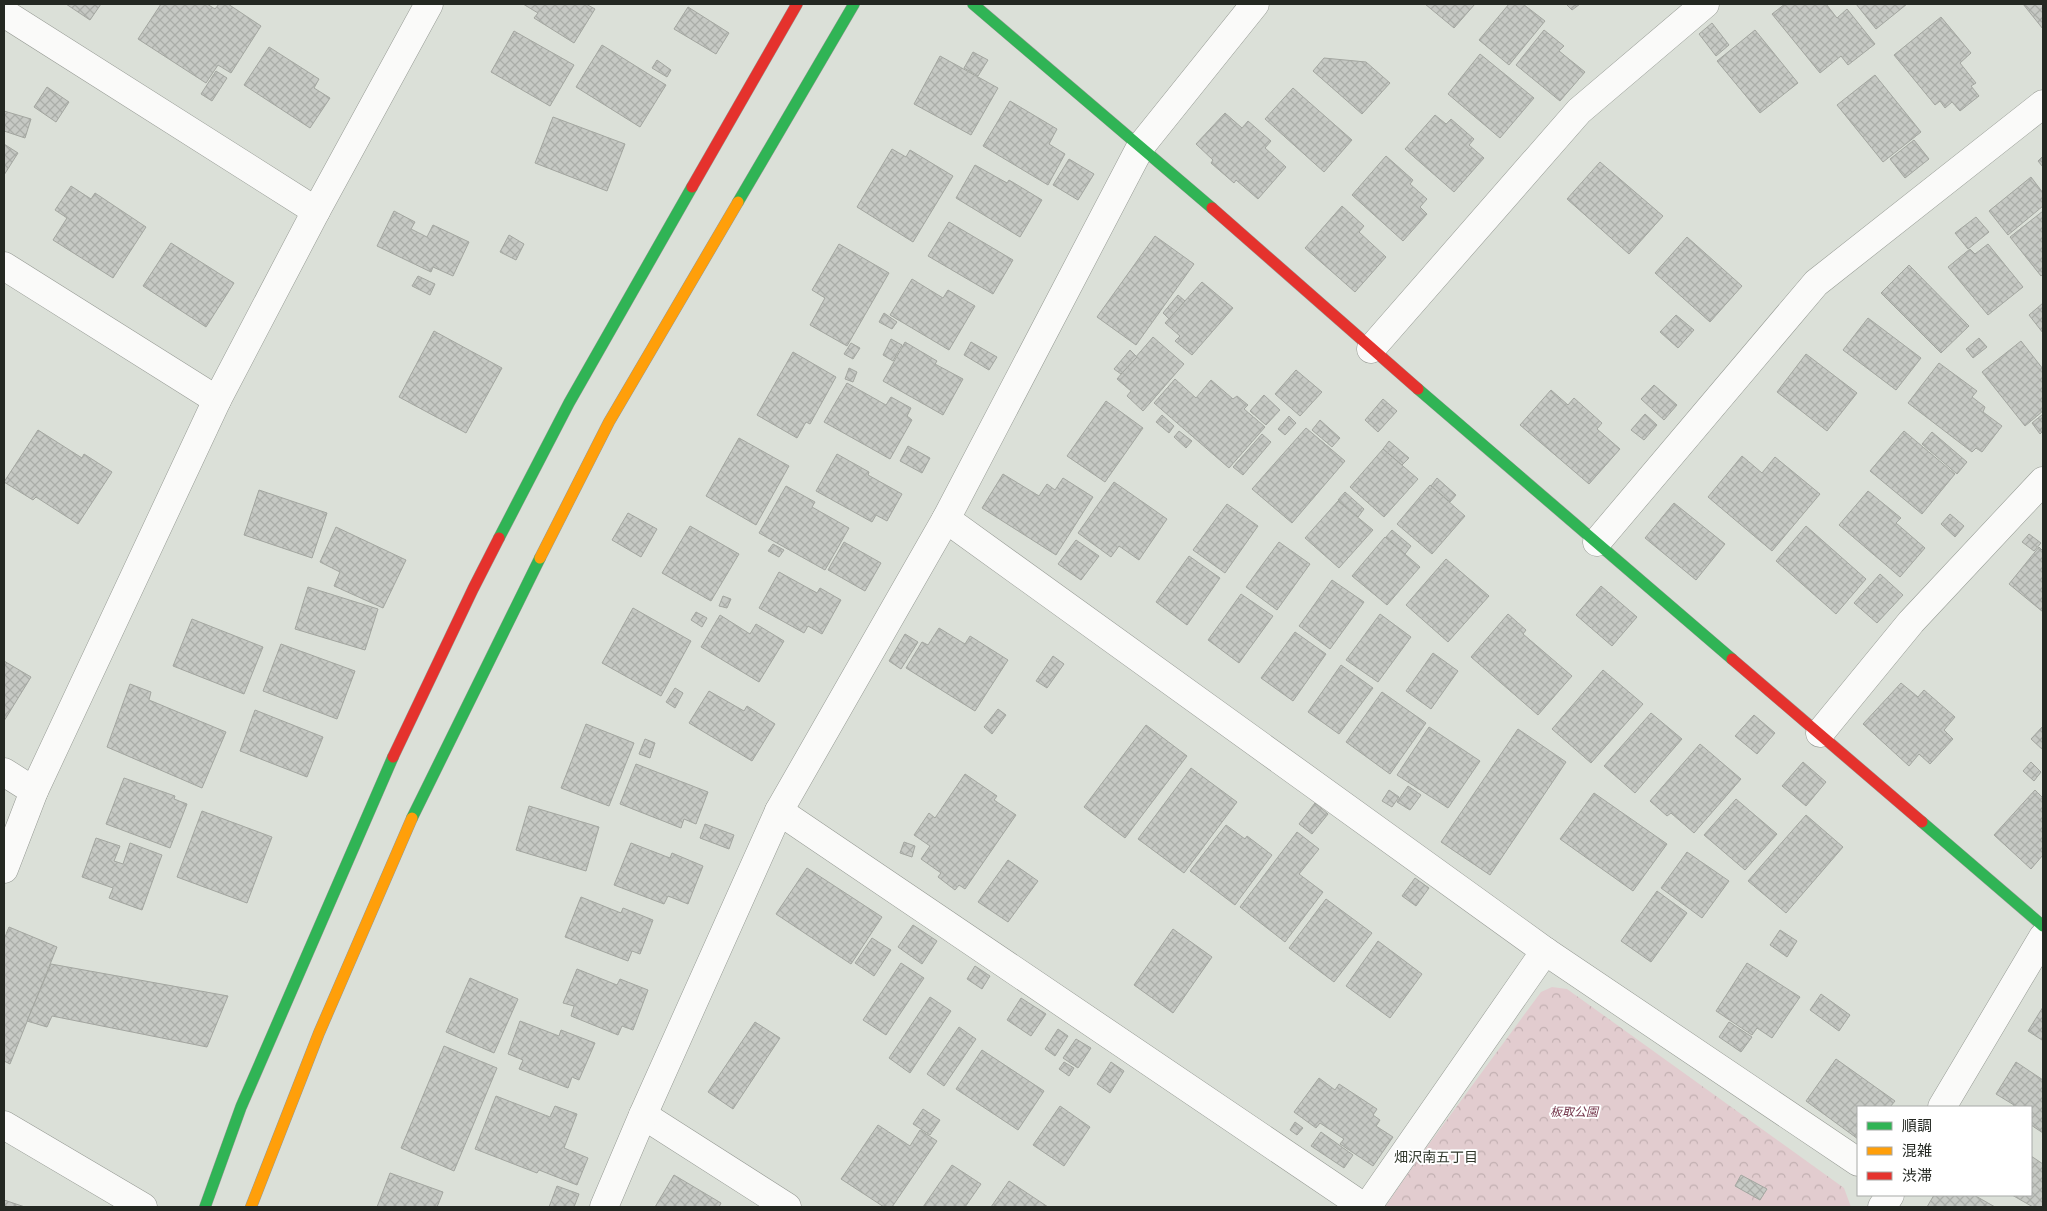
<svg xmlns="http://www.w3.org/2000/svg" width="2047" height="1211" viewBox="0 0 2047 1211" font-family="'IBM Plex Serif','Noto Sans JP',serif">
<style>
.forest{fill:url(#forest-crowns)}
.building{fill:url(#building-cross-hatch);stroke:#a3a6a0}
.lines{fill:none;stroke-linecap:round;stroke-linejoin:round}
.street-casing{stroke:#969a94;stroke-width:29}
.fast-casing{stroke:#969a94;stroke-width:12}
.slow-casing{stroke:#969a94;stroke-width:12}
.jam-casing{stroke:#969a94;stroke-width:12}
.street{stroke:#fafaf9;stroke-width:28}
.fast{stroke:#30b455;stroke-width:11}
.slow{stroke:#ff9f0a;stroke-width:11}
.jam{stroke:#e5322d;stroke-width:11}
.labels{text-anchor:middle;stroke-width:4;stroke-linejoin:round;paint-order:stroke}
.park-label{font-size:12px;font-style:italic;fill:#75384d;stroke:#fff}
.neighbourhood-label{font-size:14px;fill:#31382c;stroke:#fff}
</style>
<defs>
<pattern id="forest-crowns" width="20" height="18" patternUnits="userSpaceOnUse" patternTransform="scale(1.25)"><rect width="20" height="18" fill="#e2cccf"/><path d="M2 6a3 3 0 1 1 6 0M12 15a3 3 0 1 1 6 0" fill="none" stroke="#c2afb1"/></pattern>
<pattern id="building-cross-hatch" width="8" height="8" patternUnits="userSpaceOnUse" patternTransform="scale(1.25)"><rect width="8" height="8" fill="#c6c9c4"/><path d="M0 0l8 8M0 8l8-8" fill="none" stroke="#aaada8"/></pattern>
</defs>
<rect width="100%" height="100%" fill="#dbe0d8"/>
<polygon class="forest" points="1552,987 1567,989 1844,1188 1851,1207 1385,1207 1418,1159 1541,992"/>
<g class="building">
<polygon points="66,4 101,4 90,20"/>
<polygon points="161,4 207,4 215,9 219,4 228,4 261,26 231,73 218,65 206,83 138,39"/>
<polygon points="523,4 586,4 595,9 574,43 534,18 538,13"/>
<polygon points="1425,4 1475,4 1454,28"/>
<polygon points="1509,4 1523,4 1545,21 1509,65 1479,40"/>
<polygon points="1566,4 1580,4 1572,10"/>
<polygon points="1785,4 1826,4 1837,18 1847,9 1875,44 1848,65 1841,56 1820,73 1772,14"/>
<polygon points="1856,4 1907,4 1876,29"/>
<polygon points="2023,4 2043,4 2043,29"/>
<polygon points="688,7 729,33 716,54 674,29"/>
<polygon points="1941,17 1971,53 1960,63 1976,83 1971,86 1979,96 1960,111 1952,102 1945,108 1940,101 1935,105 1894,55"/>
<polygon points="1712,23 1729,45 1716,56 1699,34"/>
<polygon points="1544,30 1564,46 1559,51 1585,72 1560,101 1516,65"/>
<polygon points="1755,30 1798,83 1760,113 1717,61"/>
<polygon points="514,31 574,65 550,106 491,72"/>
<polygon points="602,45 666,85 640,127 576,87"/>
<polygon points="269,47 319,79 314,88 330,98 310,128 244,85"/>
<polygon points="973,52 988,60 978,76 964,68"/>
<polygon points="1480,54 1534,98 1500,138 1448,94"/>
<polygon points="940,56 998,88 971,135 914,104"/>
<polygon points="1324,58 1366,62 1390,83 1362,114 1313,71"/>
<polygon points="657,60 671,70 667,77 652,68"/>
<polygon points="216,71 227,78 212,101 201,94"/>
<polygon points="1875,75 1921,132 1883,162 1837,105"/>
<polygon points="47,87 69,102 56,122 34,107"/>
<polygon points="1293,88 1352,140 1324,172 1265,119"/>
<polygon points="1010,101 1057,129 1049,144 1065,154 1048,185 983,146"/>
<polygon points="4,111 31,119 25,138 4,131"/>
<polygon points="1225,113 1242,128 1248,121 1271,141 1265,148 1286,167 1258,199 1236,180 1234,183 1211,163 1213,160 1196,144"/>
<polygon points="1435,115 1446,124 1451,119 1474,139 1469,145 1484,158 1454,192 1405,149"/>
<polygon points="553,117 625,144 607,191 535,163"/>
<polygon points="1914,140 1929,159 1905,178 1890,159"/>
<polygon points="4,144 18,153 4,175"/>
<polygon points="892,149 906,157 910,150 953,176 913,242 857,207"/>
<polygon points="1386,156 1413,180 1410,184 1427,199 1420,207 1427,214 1403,241 1352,195"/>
<polygon points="2043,156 2043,167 2038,161"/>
<polygon points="1069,159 1094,174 1078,200 1053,185"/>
<polygon points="1600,162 1663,216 1629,254 1567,199"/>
<polygon points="975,165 1007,183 1009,180 1042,200 1020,237 956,198"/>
<polygon points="2031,177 2043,193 2043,206 2008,235 1989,211"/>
<polygon points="71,186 91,199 95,193 146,227 113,278 53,240 67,218 55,210"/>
<polygon points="1342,206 1364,226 1359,232 1386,257 1355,292 1305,248"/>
<polygon points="394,211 415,222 411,229 427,237 433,225 469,242 453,276 433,267 431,272 377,246"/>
<polygon points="2043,211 2043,274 2041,276 2010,237"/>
<polygon points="1976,217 1989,232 1968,249 1955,233"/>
<polygon points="949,222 1013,260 993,294 928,256"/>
<polygon points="509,235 524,244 516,260 500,252"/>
<polygon points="1155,236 1194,264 1136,345 1097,317"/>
<polygon points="1687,237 1742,286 1710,322 1655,273"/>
<polygon points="171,243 234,283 206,327 143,286"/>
<polygon points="839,244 889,273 847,346 810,325 825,298 812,290"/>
<polygon points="1988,244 2023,287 1988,315 1948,267 1970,249 1975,254"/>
<polygon points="1909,265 1969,326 1941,353 1881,293"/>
<polygon points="418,276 435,284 430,295 412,286"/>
<polygon points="912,279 943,298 948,290 975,306 949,350 890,315"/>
<polygon points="1202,282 1233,308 1192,355 1175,341 1180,336 1165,323"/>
<polygon points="1178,295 1185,301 1169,319 1163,313"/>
<polygon points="2043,303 2043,333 2029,315"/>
<polygon points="884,313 897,322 892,329 879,322"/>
<polygon points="1676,315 1694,330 1678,348 1660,332"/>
<polygon points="1868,318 1921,358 1896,390 1843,350"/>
<polygon points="434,331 502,368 466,433 399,397"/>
<polygon points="1153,337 1184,364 1143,411 1127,396 1131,391 1117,379"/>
<polygon points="1979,338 1987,347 1973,358 1966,349"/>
<polygon points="891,339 902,345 893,361 883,355"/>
<polygon points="2021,341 2043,369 2043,411 2025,426 1982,372"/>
<polygon points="905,342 937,361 935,364 963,379 943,415 883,381"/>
<polygon points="971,342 997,357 989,370 964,355"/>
<polygon points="851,343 860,348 853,359 844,354"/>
<polygon points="1130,350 1137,357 1121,374 1114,369"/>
<polygon points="793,352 836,377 810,424 806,422 797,438 757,415"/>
<polygon points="1806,354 1857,393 1827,431 1777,392"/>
<polygon points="1939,363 1977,391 1972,397 1985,407 1983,412 2002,426 1982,452 1976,448 1972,452 1908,403"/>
<polygon points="849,368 857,372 853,382 845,379"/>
<polygon points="1296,370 1322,392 1300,416 1275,394"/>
<polygon points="1175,379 1196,398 1211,380 1233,399 1237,396 1248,405 1244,409 1265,427 1229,468 1154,403"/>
<polygon points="847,383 886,405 891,397 911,408 907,416 912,420 890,459 824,422"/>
<polygon points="1654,385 1677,405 1664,420 1641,399"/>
<polygon points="1551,390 1568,405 1574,398 1602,423 1597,429 1620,449 1589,484 1520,425"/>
<polygon points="1264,395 1280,410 1266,425 1250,411"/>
<polygon points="1383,399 1397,411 1378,432 1365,420"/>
<polygon points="1106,401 1143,428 1105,482 1067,456"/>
<polygon points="1645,414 1657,425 1644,440 1631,430"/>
<polygon points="2043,414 2043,431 2040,434 2032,423"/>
<polygon points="1162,415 1174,426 1169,433 1156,422"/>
<polygon points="1289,416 1296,423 1285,435 1278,429"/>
<polygon points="1320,420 1340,438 1332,447 1312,430"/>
<polygon points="1306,428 1345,461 1292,523 1252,489"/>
<polygon points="38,430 82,458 84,454 112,472 78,524 36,497 33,500 4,482"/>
<polygon points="1179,431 1192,441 1186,448 1174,437"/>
<polygon points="1904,431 1955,474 1922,514 1870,471"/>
<polygon points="1932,432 1967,462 1957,474 1922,444"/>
<polygon points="1262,434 1271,442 1243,475 1233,467"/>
<polygon points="739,438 789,466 756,525 706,496"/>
<polygon points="1389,441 1409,458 1402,465 1383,449"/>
<polygon points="908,446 930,458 922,473 900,461"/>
<polygon points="1383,449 1418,479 1384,517 1350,487"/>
<polygon points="837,454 869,472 868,475 902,494 887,521 876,515 872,522 816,491"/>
<polygon points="1742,456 1762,473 1775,457 1820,494 1772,551 1708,497"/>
<polygon points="1003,474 1039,496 1047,484 1055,490 1063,478 1093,497 1056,555 982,508"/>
<polygon points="1437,478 1456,495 1450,502 1431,486"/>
<polygon points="1114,482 1167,519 1139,560 1119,546 1111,557 1078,533"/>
<polygon points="1430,485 1465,516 1432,554 1397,524"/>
<polygon points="786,486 815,502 812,507 849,528 825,570 759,533"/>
<polygon points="259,490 327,513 312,558 244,535"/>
<polygon points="1868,491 1901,518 1896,523 1925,548 1900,577 1839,525"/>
<polygon points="1345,492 1364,509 1358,517 1338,500"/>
<polygon points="1338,501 1373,530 1339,568 1305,538"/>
<polygon points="1674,503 1725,544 1696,580 1645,538"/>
<polygon points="1227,504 1258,526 1225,573 1193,550"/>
<polygon points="628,513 657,529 641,557 612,540"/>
<polygon points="1950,514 1964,526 1955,537 1941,524"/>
<polygon points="690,526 739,554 711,601 662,573"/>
<polygon points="1806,526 1866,579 1836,614 1776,561"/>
<polygon points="336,527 406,560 383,608 334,586 340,572 320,562"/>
<polygon points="1392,530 1411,546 1405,554 1386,537"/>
<polygon points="2029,534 2041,543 2034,551 2022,542"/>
<polygon points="1385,537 1420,567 1387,605 1352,576"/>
<polygon points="1076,540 1099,556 1081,580 1058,564"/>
<polygon points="844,542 881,563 865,591 828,570"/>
<polygon points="1279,542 1310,564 1277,610 1246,587"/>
<polygon points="773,544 784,550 779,557 768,551"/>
<polygon points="2039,547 2043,551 2043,612 2009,584"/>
<polygon points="1189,556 1220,578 1187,625 1156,602"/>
<polygon points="1446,559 1489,596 1448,642 1406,605"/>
<polygon points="779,572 817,593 820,588 841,600 822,634 808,626 804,633 759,608"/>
<polygon points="1880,574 1903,595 1877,623 1854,603"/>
<polygon points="1332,580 1364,602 1330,649 1299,626"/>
<polygon points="1601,586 1637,617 1612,646 1576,615"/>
<polygon points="308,587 378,609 365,650 295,629"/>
<polygon points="1241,594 1273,616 1239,663 1208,640"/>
<polygon points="723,596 731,599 727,608 719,606"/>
<polygon points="633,608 691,641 661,696 602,663"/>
<polygon points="696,612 707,618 702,627 691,620"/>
<polygon points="1380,614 1411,637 1378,682 1346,660"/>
<polygon points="1508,614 1526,630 1523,634 1572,676 1538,715 1471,657"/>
<polygon points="720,615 750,634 756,624 784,641 759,682 701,647"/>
<polygon points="192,619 263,647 244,694 173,666"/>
<polygon points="939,628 965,644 970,636 1008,660 975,711 906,668 922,642 928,645"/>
<polygon points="1295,632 1326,654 1293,701 1261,678"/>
<polygon points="905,634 918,642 901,669 889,661"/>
<polygon points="281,644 355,671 337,719 263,691"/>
<polygon points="1433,653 1458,671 1431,709 1406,691"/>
<polygon points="1053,656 1064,664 1047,688 1036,681"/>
<polygon points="4,661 31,677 4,721"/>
<polygon points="1341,665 1373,688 1339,734 1308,712"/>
<polygon points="1603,670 1643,704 1591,763 1552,729"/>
<polygon points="1901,683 1918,697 1924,690 1955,717 1944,730 1953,739 1930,764 1919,754 1909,766 1863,724"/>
<polygon points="130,684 151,692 149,700 226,732 202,788 107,747"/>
<polygon points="675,688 683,693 675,708 666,702"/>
<polygon points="709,691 744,711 747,706 775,724 752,761 689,723"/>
<polygon points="1382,692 1426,723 1390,774 1346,742"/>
<polygon points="998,709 1006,715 992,734 984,727"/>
<polygon points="255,710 323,737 307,777 240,751"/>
<polygon points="1651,713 1682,739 1635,793 1604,766"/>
<polygon points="1754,715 1775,733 1757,754 1735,736"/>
<polygon points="586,724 634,743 609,806 561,788"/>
<polygon points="1146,725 1187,756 1125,838 1084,807"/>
<polygon points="2043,726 2043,750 2031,739"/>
<polygon points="1429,727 1480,761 1448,808 1397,775"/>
<polygon points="1518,729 1566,762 1490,875 1441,842"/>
<polygon points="645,739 655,743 650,758 639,754"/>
<polygon points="1700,744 1741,779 1694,833 1671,813 1667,816 1650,801"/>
<polygon points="1803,762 1826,782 1806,806 1782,786"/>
<polygon points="2031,762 2041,772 2034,781 2023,771"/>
<polygon points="636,764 708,792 696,824 684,819 681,828 620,804"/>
<polygon points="1191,768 1237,802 1184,873 1138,839"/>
<polygon points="965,774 997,796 994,800 1016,815 965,889 959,885 955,890 938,877 941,873 921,859 930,846 914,835 929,813 935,818"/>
<polygon points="124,778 175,796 174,799 187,804 170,848 106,824"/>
<polygon points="1408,786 1421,795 1410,810 1397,802"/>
<polygon points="1389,790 1399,797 1392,807 1382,801"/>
<polygon points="2035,790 2043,798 2043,855 2031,869 1994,835"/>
<polygon points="1594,793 1667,844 1633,891 1560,839"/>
<polygon points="1736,799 1777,834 1745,870 1704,835"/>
<polygon points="1315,803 1328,814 1312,834 1299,824"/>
<polygon points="529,806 599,827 586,871 516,850"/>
<polygon points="202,811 272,837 247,903 177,877"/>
<polygon points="1806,815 1843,847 1786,913 1748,881"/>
<polygon points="705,824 734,835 729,849 700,838"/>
<polygon points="1226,825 1245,839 1247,836 1272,855 1235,905 1190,871"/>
<polygon points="1297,832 1319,849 1299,874 1323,892 1285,942 1240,907"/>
<polygon points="96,838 120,846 114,861 123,864 130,843 162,855 142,910 109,898 113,888 82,877"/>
<polygon points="904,842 915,846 912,857 900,853"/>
<polygon points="631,843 670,858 672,853 703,866 688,904 668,896 664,904 614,885"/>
<polygon points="1687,852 1729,881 1702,918 1661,888"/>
<polygon points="1008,860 1038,881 1008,922 978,902"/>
<polygon points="807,868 882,917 851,964 776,914"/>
<polygon points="1415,878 1429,888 1416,906 1402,896"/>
<polygon points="1657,891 1687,913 1651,962 1621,941"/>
<polygon points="581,897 621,913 623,908 653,920 640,954 632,951 628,961 565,937"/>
<polygon points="1326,899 1372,933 1334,982 1289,948"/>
<polygon points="913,925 937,941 922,964 898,947"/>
<polygon points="9,927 57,947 10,1064 4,1061 4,939"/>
<polygon points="1173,929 1212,957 1173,1013 1134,985"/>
<polygon points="1780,930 1797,941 1787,957 1770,945"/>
<polygon points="872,938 891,950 874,976 855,963"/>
<polygon points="1378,941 1422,974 1390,1018 1346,986"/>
<polygon points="901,963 924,978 886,1035 863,1020"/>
<polygon points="1747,963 1800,997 1772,1038 1757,1028 1752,1035 1716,1011"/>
<polygon points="51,964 228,996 207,1047 52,1016 47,1027 27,1021"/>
<polygon points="975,966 990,976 982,989 967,979"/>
<polygon points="577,969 617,985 620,979 648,990 633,1030 622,1026 618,1035 571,1016 574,1006 563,1003"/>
<polygon points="470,978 518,999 494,1053 446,1032"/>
<polygon points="1821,994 1850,1015 1839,1031 1810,1010"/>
<polygon points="930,997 951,1011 910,1073 889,1058"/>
<polygon points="1021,998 1046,1014 1031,1036 1007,1020"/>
<polygon points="2043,1007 2043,1038 2042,1040 2028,1031"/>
<polygon points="520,1021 559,1036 561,1030 595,1043 579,1080 572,1077 568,1088 519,1069 523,1060 508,1054"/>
<polygon points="755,1022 780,1038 733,1109 708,1092"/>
<polygon points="1729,1022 1752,1037 1741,1052 1719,1037"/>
<polygon points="959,1027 976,1039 944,1086 927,1074"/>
<polygon points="1058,1029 1068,1036 1055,1056 1045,1049"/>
<polygon points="1076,1039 1091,1048 1078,1068 1063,1058"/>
<polygon points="444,1046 497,1068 454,1171 401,1148"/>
<polygon points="982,1050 1044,1091 1018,1130 956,1089"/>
<polygon points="1836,1059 1895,1101 1890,1107 1858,1107 1858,1139 1806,1101"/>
<polygon points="1064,1062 1074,1068 1069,1076 1059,1069"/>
<polygon points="1111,1062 1124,1071 1110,1093 1097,1084"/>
<polygon points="2016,1062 2043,1080 2043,1133 2031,1125 2031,1107 2013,1107 2014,1105 1996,1094"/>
<polygon points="1319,1078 1335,1090 1339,1084 1377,1109 1373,1115 1380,1120 1376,1126 1393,1137 1373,1166 1340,1144 1344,1139 1320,1123 1316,1128 1294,1112"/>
<polygon points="496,1096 550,1117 555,1106 577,1114 564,1148 588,1158 577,1185 539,1170 537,1173 475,1149"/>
<polygon points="1060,1106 1090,1127 1064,1166 1033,1145"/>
<polygon points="923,1109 940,1120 930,1135 913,1124"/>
<polygon points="1295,1122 1303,1128 1297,1135 1290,1130"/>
<polygon points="878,1125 910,1146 920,1130 937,1141 892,1207 884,1207 841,1179"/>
<polygon points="1321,1132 1353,1155 1344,1168 1311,1146"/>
<polygon points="2031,1156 2043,1164 2043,1207 2033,1207 2012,1195 2031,1195"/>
<polygon points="952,1165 981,1184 965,1207 923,1207"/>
<polygon points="390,1173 443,1192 437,1207 377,1207"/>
<polygon points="674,1175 721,1203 719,1207 655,1207"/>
<polygon points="1741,1175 1767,1189 1760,1200 1735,1186"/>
<polygon points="1009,1181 1048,1207 991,1207"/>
<polygon points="557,1186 579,1194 574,1207 549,1207"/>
<polygon points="1934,1195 1974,1195 1995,1207 1927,1207"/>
<polygon points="4,1200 25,1207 4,1207"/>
</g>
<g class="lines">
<g class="street-casing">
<g id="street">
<polyline points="4,13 316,211"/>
<polyline points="4,266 217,400"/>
<polyline points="1371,349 1579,111 1705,4"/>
<polyline points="946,519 1545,951 1858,1162"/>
<polyline points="1597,542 1816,283 2043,104"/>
<polyline points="1820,733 1911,622 2043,481"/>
<polyline points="4,772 34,791"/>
<polyline points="779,811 1364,1207"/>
<polyline points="4,869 34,791 217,400 316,211 429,4"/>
<polyline points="1942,1107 2043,937"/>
<polyline points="643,1115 787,1207"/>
<polyline points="4,1125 143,1207"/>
<polyline points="604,1207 643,1115 779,811 946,519 1141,146 1255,4"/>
<polyline points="1367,1207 1545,951"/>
<polyline points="1882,1207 1890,1195"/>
</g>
</g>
<g class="fast-casing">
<g id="fast">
<polyline points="973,4 1212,208"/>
<polyline points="738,202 854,4"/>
<polyline points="1418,389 1732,659"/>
<polyline points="499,538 569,403 692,187"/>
<polyline points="412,818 540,558"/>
<polyline points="1922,822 2043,926"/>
<polyline points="205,1207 241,1107 393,757"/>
</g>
</g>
<g class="slow-casing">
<g id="slow">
<polyline points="540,558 609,422 738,202"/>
<polyline points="251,1207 319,1033 412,818"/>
</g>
</g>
<g class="jam-casing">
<g id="jam">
<polyline points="692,187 797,4"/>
<polyline points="1212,208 1418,389"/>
<polyline points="1732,659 1922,822"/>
<polyline points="393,757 473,589 499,538"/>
</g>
</g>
<use href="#street" class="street"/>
<use href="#fast" class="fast"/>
<use href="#slow" class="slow"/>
<use href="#jam" class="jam"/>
</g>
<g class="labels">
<g class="park-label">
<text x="1574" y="1116">板取公園</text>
</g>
<g class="neighbourhood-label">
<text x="1436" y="1162">畑沢南五丁目</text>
</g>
</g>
<rect width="2047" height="1211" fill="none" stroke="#242822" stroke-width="10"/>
<rect x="1857" y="1106" width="175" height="90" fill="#ffffff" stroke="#a7a9a7"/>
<rect x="1867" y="1122" width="25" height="8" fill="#30b455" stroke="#a7a9a7"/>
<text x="1902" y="1131" font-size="15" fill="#242822">順調</text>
<rect x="1867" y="1147" width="25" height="8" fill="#ff9f0a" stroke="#a7a9a7"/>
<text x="1902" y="1156" font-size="15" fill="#242822">混雑</text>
<rect x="1867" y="1172" width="25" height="8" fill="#e5322d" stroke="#a7a9a7"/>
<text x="1902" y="1181" font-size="15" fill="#242822">渋滞</text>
</svg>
